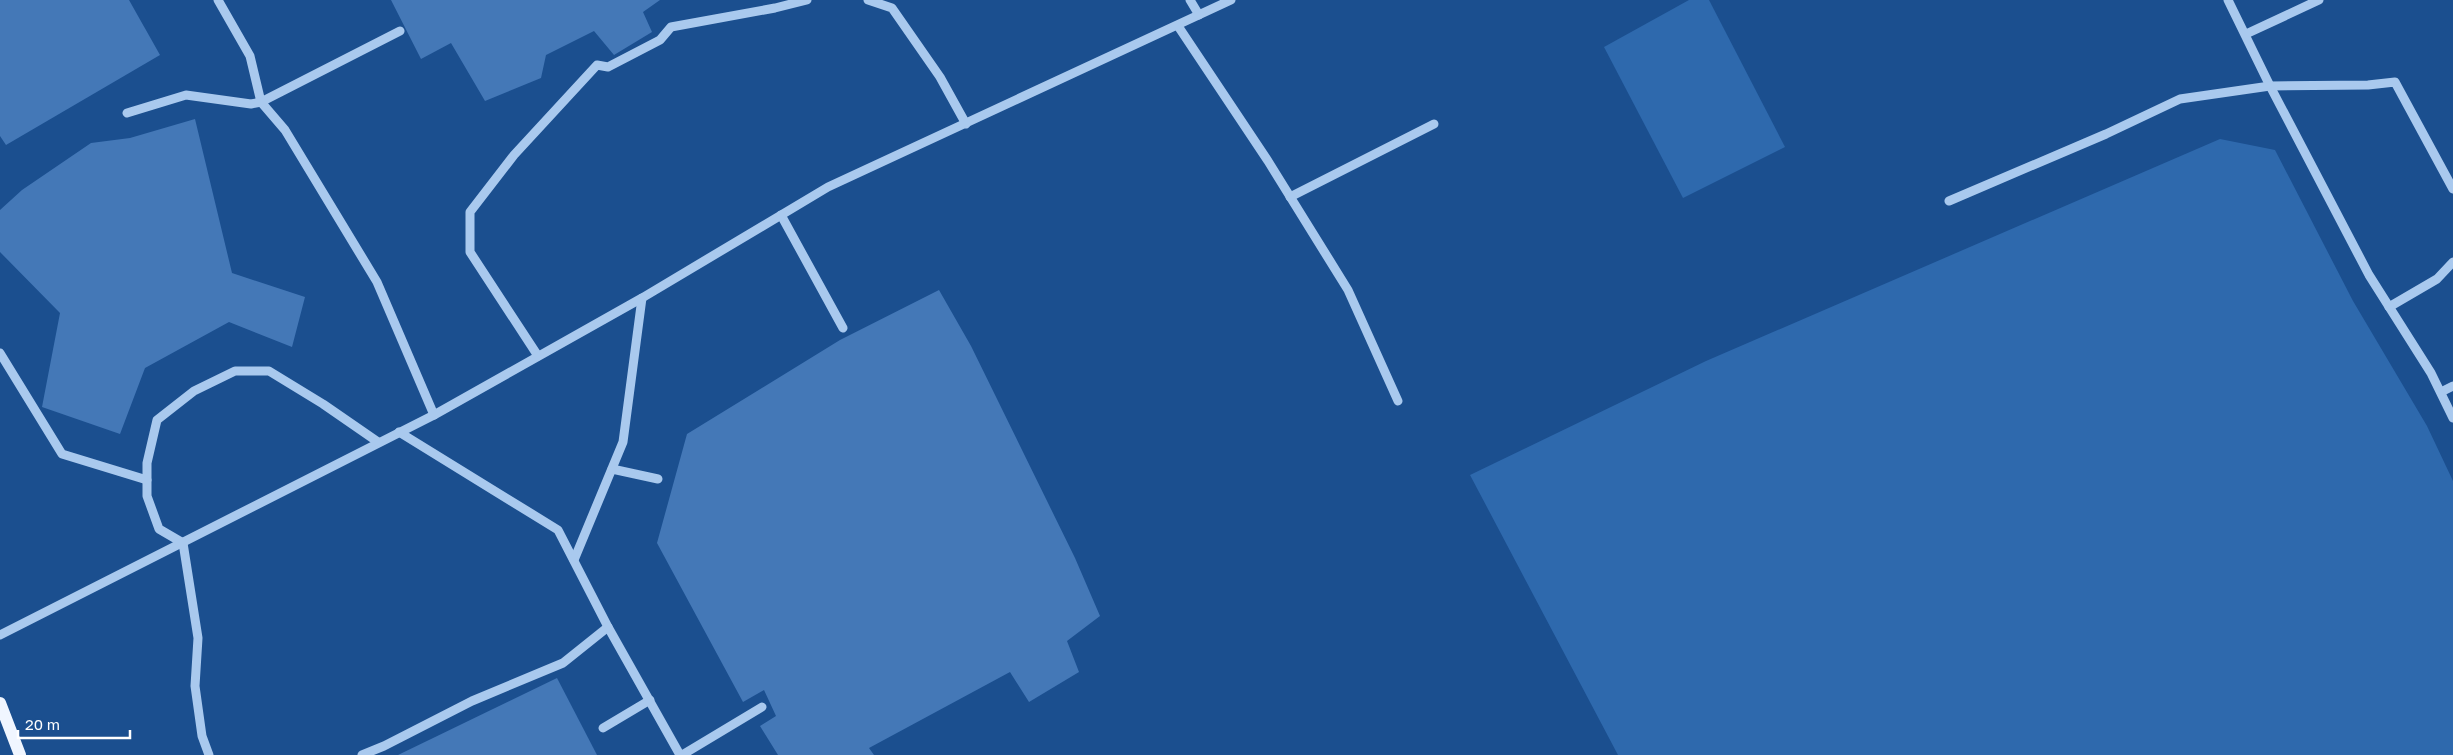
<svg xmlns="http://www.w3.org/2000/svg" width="2453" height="755" viewBox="0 0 2453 755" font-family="'Golos Text',sans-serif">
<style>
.green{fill:#2e69ad}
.building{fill:#4478b7}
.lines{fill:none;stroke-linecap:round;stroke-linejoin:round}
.minor{stroke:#a9c9ee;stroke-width:9}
.major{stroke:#f0f6ff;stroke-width:12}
</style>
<rect width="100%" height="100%" fill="#1b4f8f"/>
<g class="green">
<polygon points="1689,0 1709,0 1785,147 1683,198 1604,47"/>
<polygon points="2220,139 2275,150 2353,301 2427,426 2453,481 2453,755 1618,755 1470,475 1706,361"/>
</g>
<g class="building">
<polygon points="0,0 129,0 160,55 6,145 0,136"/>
<polygon points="391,0 660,0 643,12 652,32 614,55 594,31 546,55 541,78 485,101 451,43 421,59"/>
<polygon points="195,119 232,273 305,297 292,347 229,322 145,368 120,434 42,407 60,313 0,252 0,210 22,190 91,143 130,138"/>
<polygon points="939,290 971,346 1075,558 1100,616 1067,641 1079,672 1029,702 1010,672 869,748 874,755 778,755 760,726 776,716 764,690 743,702 657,543 687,434 840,340"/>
<polygon points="557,678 597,755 398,755"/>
</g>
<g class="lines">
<g class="minor">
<polyline points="218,0 250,56 261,102 400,31"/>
<polyline points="868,0 892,8 940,77 966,124"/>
<polyline points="1190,0 1199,15"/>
<polyline points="2228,0 2270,86 2369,275 2431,373 2453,418"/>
<polyline points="1178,26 1268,161 1348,290 1398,401"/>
<polyline points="2246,34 2319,0"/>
<polyline points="127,113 186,95 251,104 261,102 285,130 377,282 434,415"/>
<polyline points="1290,197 1434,124"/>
<polyline points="1949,201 2106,134 2180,99 2270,86 2368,85 2395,82 2453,189"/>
<polyline points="781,215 843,328"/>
<polyline points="2389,307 2437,279 2453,262"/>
<polyline points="0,353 62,454 147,480"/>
<polyline points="538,356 470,252 470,212 514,155 597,65 608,67 660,40 671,27 775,8 807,0"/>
<polyline points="2441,392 2453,386"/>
<polyline points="399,432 558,530 608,627 680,755"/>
<polyline points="612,469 658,479"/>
<polyline points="574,560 623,442 642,298"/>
<polyline points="0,635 434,415 642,298 828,187 1231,0"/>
<polyline points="603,728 650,700"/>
<polyline points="209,755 202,736 195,686 198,638 183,543 159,529 147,496 147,463 157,420 194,391 235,371 269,371 323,404 378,442"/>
<polyline points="362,755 384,746 472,701 563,663 608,627"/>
<polyline points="682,755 762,707"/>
</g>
<polyline class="major" points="0,703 20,755"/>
</g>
<path d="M18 730v8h112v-8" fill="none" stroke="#ffffff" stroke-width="2.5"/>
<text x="25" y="730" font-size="15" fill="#ffffff" stroke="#1b4f8f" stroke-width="4" paint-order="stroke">20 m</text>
</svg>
